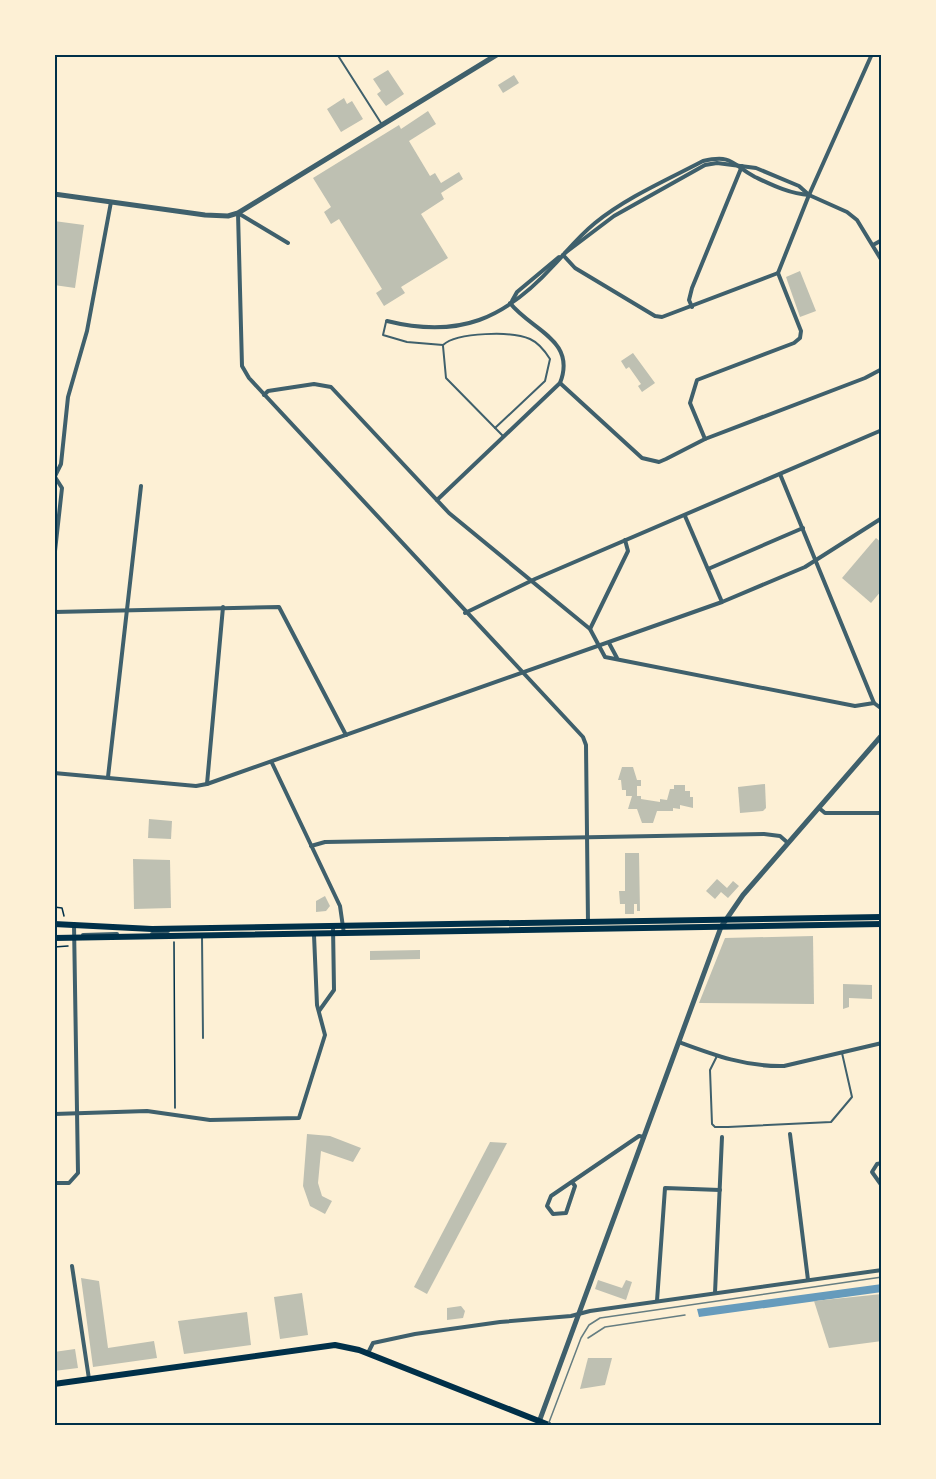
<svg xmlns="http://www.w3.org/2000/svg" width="936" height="1479" viewBox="0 0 936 1479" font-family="'Open Sans',sans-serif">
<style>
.water{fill:#669bbc}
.building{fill:#bec0b2}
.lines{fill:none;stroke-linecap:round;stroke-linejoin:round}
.path{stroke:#003049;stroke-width:1.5}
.service{stroke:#3f606c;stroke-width:2}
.minor{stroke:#3f606c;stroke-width:4}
.tertiary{stroke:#3f606c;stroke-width:5}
.secondary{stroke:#003049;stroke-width:6}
.primary{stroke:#003049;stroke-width:6}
.tram{stroke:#657d81;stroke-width:1.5}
.neatline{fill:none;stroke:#003049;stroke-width:2}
</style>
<rect width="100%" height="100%" fill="#fdf0d5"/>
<polygon class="water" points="882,1284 882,1292 699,1317 697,1309"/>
<g class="building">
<polygon points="388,70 404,94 386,106 377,94 381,91 373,79"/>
<polygon points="514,75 519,83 503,93 498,85"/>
<polygon points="344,98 347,104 352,101 363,119 341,132 327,109"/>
<polygon points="428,111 436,124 409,141 430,176 435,173 441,183 459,172 463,179 441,193 444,199 421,214 448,258 401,287 405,293 384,306 376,293 382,289 339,219 331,224 324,212 331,207 313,178 399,125 401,129"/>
<polygon points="54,221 84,225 75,288 54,285"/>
<polygon points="800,271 816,311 800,317 786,277"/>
<polygon points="633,353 655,383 642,392 638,386 641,384 629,367 626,369 621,361"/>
<polygon points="876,538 882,543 882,590 871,603 842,578"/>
<polygon points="622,767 633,767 637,780 641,780 641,786 637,786 637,796 641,796 641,799 660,802 660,799 667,800 670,789 674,789 674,785 685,785 685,791 690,791 690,797 693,797 693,808 680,805 680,809 673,808 673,811 657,811 653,823 642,823 637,809 628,809 632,796 626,796 626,790 622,790 621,780 618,780"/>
<polygon points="765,784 766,808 763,811 740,813 738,787"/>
<polygon points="149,819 172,821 171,839 148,838"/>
<polygon points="625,853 639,853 640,911 637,911 637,904 634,904 634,914 625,914 625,904 620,904 619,891 625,891"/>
<polygon points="133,859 170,860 171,908 134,909"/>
<polygon points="717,879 727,888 733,881 739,886 728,898 721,892 715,899 706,891"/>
<polygon points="325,896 330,906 326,911 316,912 316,901"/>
<polygon points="813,936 814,1004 699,1003 725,938"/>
<polygon points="420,950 420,959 370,960 370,951"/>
<polygon points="843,984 872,985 872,999 849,998 849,1007 843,1009"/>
<polygon points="307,1134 330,1136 361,1148 353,1162 321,1151 318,1183 322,1196 332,1201 325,1214 310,1206 303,1186"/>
<polygon points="490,1142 507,1143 427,1294 414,1287"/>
<polygon points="81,1278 99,1281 108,1348 154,1341 157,1358 93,1367"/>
<polygon points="598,1280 622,1288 626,1280 632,1282 626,1300 595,1289"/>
<polygon points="302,1293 308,1335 280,1339 274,1297"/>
<polygon points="882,1294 882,1341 829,1348 814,1301"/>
<polygon points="461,1306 465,1311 463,1318 447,1320 447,1308"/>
<polygon points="247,1312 251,1345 184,1354 178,1321"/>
<polygon points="75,1349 78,1368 54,1371 54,1352"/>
<polygon points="588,1358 612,1358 605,1385 580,1389"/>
</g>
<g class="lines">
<g class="path">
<polyline points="54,907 62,908 64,916"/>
<polyline points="174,942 175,1108"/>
<polyline points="54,947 68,946"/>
</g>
<g class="service">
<polyline points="337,54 381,123"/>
<path d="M 386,322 L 383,335 L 407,342 L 443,345 C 457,332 513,331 530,339 C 539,343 545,351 550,359 L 545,381 L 495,428"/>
<polyline points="443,346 446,378 503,436"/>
<polyline points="202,936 203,1038"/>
<polyline points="717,1056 710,1070 712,1124 715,1127 728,1127 831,1122 852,1097 842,1053"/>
</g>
<g class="minor">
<polyline points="288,243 238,213 242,366 249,378 583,737 586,745 588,922"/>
<polyline points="873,245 882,240"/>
<polyline points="565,253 614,216 705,165 717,163 756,168 799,186 809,195 847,212 857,220 882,261"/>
<polyline points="563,255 575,268 655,316 662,317 778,273"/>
<polyline points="512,301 517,292 559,257"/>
<polyline points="692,307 689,300 692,288 742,166"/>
<path d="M 387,321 C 459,339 505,319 554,265 C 568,250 579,236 595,223 C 627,197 667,180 703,161 C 734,154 732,165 755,177 C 772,185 790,194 809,195"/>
<polyline points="560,383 642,458 659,462 666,459 705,439 865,378 882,369"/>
<polyline points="264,395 268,391 314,384 331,387 449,513 590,629 605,657 855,706 874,703 882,709"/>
<polyline points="705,439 690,403 697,380 794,343 800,338 801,331 778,273 809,195 872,54"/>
<polyline points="780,474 874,703"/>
<polyline points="54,478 61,464 68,397 87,331 111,202"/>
<path d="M 437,500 L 560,383 C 577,340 531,330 510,303"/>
<polyline points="685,516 722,602"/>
<polyline points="54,560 62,488 55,477"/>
<polyline points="708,569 803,528"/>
<polyline points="54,612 279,607 346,735"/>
<polyline points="465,613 535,579 882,430"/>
<polyline points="590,629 628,551 625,540"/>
<polyline points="609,643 617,658"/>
<polyline points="272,763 340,906 344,934"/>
<polyline points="54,773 196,786 207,784 722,602 805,567 882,518"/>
<polyline points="108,777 141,486"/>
<polyline points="207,784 223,607"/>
<polyline points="819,808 825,813 882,813"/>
<polyline points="311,846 325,842 764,834 780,836 788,843"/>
<polyline points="152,934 168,931"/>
<polyline points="83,935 117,934"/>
<polyline points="319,1011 334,990 333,926"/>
<path d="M 679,1042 C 714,1055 746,1067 784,1066 L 882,1043"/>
<polyline points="54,1114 147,1111 210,1120 299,1118 325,1035 317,1005 314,935"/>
<polyline points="790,1134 808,1280"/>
<polyline points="882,1163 877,1164 872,1172 882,1186"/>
<polyline points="572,1182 575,1186 566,1213 553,1214 547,1206 551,1196 639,1136 644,1137"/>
<polyline points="54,1183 69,1183 78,1173 74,924"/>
<polyline points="72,1266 89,1379"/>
<polyline points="715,1293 722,1137"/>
<polyline points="657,1301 665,1188 720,1190"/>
<polyline points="368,1353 373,1343 415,1334 500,1322 571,1316 590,1311 882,1270"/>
</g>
<g class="tertiary">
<polyline points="54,194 205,215 228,216 238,213 498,54"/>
<polyline points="539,1422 721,927 743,895 882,735"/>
</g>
<polyline class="secondary" points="54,1384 335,1345 359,1350 549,1425"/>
<g class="primary">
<polyline points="54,924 152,929 882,917"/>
<polyline points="54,938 882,924"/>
</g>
<g class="tram">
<polyline points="588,1338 605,1327 685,1315"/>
<polyline points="548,1425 581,1338 589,1325 600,1318 882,1277"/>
</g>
</g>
<rect width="936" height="1479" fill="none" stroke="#fdf0d5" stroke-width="111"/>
<rect x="56" y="56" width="824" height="1368" class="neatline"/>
</svg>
